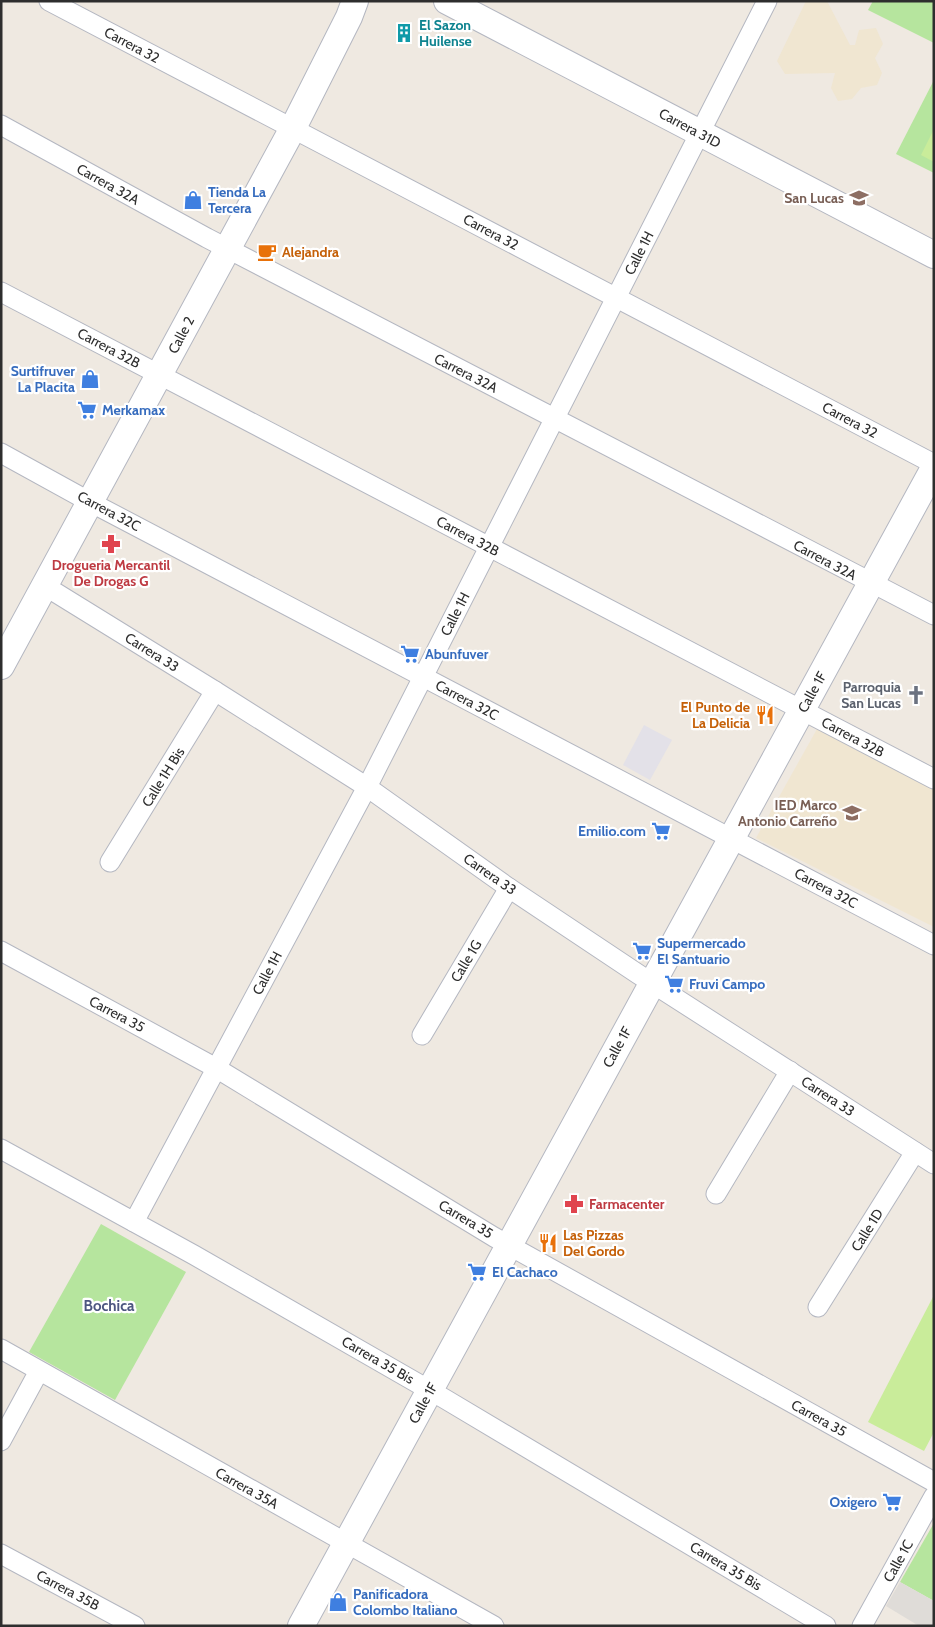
<svg xmlns="http://www.w3.org/2000/svg" width="935" height="1627" viewBox="0 0 935 1627" font-family="Cabin,sans-serif">
<style>
.industrial{fill:#e3e1e8}
.education{fill:#f0e6d1}
.green{fill:#b6e59e}
.pitch{fill:#c9ec9a}
.plaza{fill:#dfdcd8}
.lines{fill:none;stroke-linecap:round;stroke-linejoin:round}
.street-casing{stroke:#b4b7c1;stroke-width:21}
.secondary-casing{stroke:#b4b7c1;stroke-width:28}
.street{stroke:#fff;stroke-width:19}
.secondary{stroke:#fff;stroke-width:26}
.labels{text-anchor:middle;stroke-width:4.5;stroke-linejoin:round;paint-order:stroke}
.culture-label{font-size:14px;font-weight:bold;fill:#0d838f;stroke:#fff;text-anchor:start}
.street-label{font-size:14px;fill:#2e2e2e;stroke:#fff}
.shop-label{font-size:14px;font-weight:bold;fill:#366cbe;stroke:#fff;text-anchor:start}
.education-label{font-size:14px;font-weight:bold;fill:#785e54;stroke:#fff;text-anchor:end}
.food-label{font-size:14px;font-weight:bold;fill:#c56008;stroke:#fff;text-anchor:start}
.health-label{font-size:14px;font-weight:bold;fill:#be3a42;stroke:#fff}
.worship-label{font-size:14px;font-weight:bold;fill:#5b616d;stroke:#fff;text-anchor:end}
.neighbourhood-label{font-size:15px;font-weight:bold;fill:#4d5680;stroke:#fff}
</style>
<rect width="100%" height="100%" fill="#efe9e1"/>
<polygon class="industrial" points="644,725 672,740 650,780 623,765"/>
<g class="education">
<polygon points="806,1 827,1 850,45 855,45 859,30 876,28 883,44 875,58 882,73 877,85 861,88 852,99 838,101 831,88 835,73 785,74 777,61"/>
<polygon points="817,729 934,789 934,927 756,838"/>
</g>
<g class="green">
<polygon points="873,1 934,1 934,43 868,10"/>
<polygon points="934,80 934,173 896,154"/>
<polygon points="101,1224 186,1272 115,1400 29,1352"/>
<polygon points="934,1523 934,1601 900,1582"/>
</g>
<g class="pitch">
<polygon points="934,129 934,162 921,155"/>
<polygon points="934,1295 934,1432 924,1451 868,1422"/>
</g>
<polygon class="plaza" points="900,1582 934,1601 934,1626 919,1626 886,1606"/>
<g class="lines">
<g class="street-casing">
<g id="street">
<polyline points="49,1 934,464"/>
<polyline points="1,125 207,238 934,615"/>
<polyline points="1,292 934,779"/>
<polyline points="1,453 90,502 934,945"/>
<polyline points="45,586 215,691 367,787 509,888 638,974 934,1164"/>
<polyline points="110,862 215,691"/>
<polyline points="1,951 216,1068 494,1237 934,1482"/>
<polyline points="422,1035 509,888"/>
<polyline points="1,1149 194,1255 445,1399 826,1626"/>
<polyline points="716,1194 790,1071"/>
<polyline points="134,1222 367,787 767,1"/>
<polyline points="818,1307 915,1152"/>
<polyline points="1,1349 494,1626"/>
<polyline points="1,1441 39,1371"/>
<polyline points="1,1554 135,1626"/>
<polyline points="862,1626 934,1496"/>
</g>
</g>
<g class="secondary-casing">
<g id="secondary">
<polyline points="447,1 934,255"/>
<polyline points="1,666 293,128 349,17 355,1"/>
<polyline points="301,1626 934,468"/>
</g>
</g>
<use href="#street" class="street"/>
<use href="#secondary" class="secondary"/>
</g>
<defs>
<g id="building-bare" transform="scale(1.5)"><path d="M-4-6H4V6H1V3H-1V6H-4ZM-2.5-4.3h1.7v1.8h-1.7ZM.8-4.3h1.7v1.8H.8ZM-2.5-1h1.7V.8h-1.7ZM.8-1h1.7V.8H.8Z" fill="#0f9aa8" stroke="#fff" stroke-width="2.5" paint-order="stroke"/></g>
<g id="school-bare" transform="scale(1.5)"><path d="M0-5L7-2L0 1L-7-2ZM-4 1L0 2.5L4 1V4Q0 6-4 4Z" fill="#8d6e63" stroke="#fff" stroke-width="2.5" paint-order="stroke"/></g>
<g id="shop-bare" transform="scale(1.5)"><path d="M-5-2.5h2.3a2.7 3.5 0 0 1 5.4 0H5L5.5 6h-11ZM-1.5-2.5h3a1.5 2.3 0 0 0-3 0Z" fill="#3f7fe0" stroke="#fff" stroke-width="2.5" paint-order="stroke"/></g>
<g id="cafe-bare" transform="scale(1.5)"><path d="M-5.5-4.5H6V0H3Q3 3.5 0 3.5H-2.5Q-5.5 3.5-5.5 0ZM3-3.2v2h1.7v-2ZM-6 4.5H4V6H-6Z" fill="#e8710a" stroke="#fff" stroke-width="2.5" paint-order="stroke"/></g>
<g id="supermarket-bare" transform="scale(1.5)"><path d="M-6-5.5h2.5l.6 2H6L4.5 2H-2.5L-4.4-4H-6ZM-1.5 3.2a1.3 1.3 0 1 0 .1 0ZM3 3.2a1.3 1.3 0 1 0 .1 0Z" fill="#3f7fe0" stroke="#fff" stroke-width="2.5" paint-order="stroke"/></g>
<g id="pharmacy-bare" transform="scale(1.5)"><path d="M-2-6h4v4h4v4h-4v4h-4v-4h-4v-4h4Z" fill="#e0444e" stroke="#fff" stroke-width="2.5" paint-order="stroke"/></g>
<g id="church-bare" transform="scale(1.5)"><path d="M-1.2-6h2.4v3.5h3.3v2.4h-3.3V6h-2.4V-.1h-3.3v-2.4h3.3Z" fill="#6b7280" stroke="#fff" stroke-width="2.5" paint-order="stroke"/></g>
<g id="restaurant-bare" transform="scale(1.5)"><path d="M-5-6h1v4h1v-4h1v4h1v-4h1v5L-1.5 .5V6h-2V.5L-5-1ZM5-6V6H3V1.5H1.5Q1.5-4 5-6Z" fill="#e8710a" stroke="#fff" stroke-width="2.5" paint-order="stroke"/></g>
</defs>
<g fill-rule="evenodd">
<use href="#building-bare" x="404" y="33"/>
<use href="#school-bare" x="859" y="198"/>
<use href="#shop-bare" x="193" y="200"/>
<use href="#cafe-bare" x="267" y="252"/>
<use href="#shop-bare" x="90" y="379"/>
<use href="#supermarket-bare" x="87" y="410"/>
<use href="#pharmacy-bare" x="111" y="544"/>
<use href="#supermarket-bare" x="410" y="654"/>
<use href="#church-bare" x="916" y="695"/>
<use href="#restaurant-bare" x="765" y="715"/>
<use href="#school-bare" x="852" y="813"/>
<use href="#supermarket-bare" x="661" y="831"/>
<use href="#supermarket-bare" x="642" y="951"/>
<use href="#supermarket-bare" x="674" y="984"/>
<use href="#pharmacy-bare" x="574" y="1204"/>
<use href="#restaurant-bare" x="548" y="1243"/>
<use href="#supermarket-bare" x="477" y="1272"/>
<use href="#supermarket-bare" x="892" y="1502"/>
<use href="#shop-bare" x="338" y="1602"/>
</g>
<g class="labels">
<g class="culture-label">
<text x="419" y="30">El Sazon<tspan x="419" dy="16">Huilense</tspan></text>
</g>
<g class="street-label">
<text transform="translate(132 45) rotate(28)" y="5">Carrera 32</text>
<text transform="translate(690 128) rotate(28)" y="5">Carrera 31D</text>
<text transform="translate(108 184) rotate(29)" y="5">Carrera 32A</text>
<text transform="translate(491 232) rotate(28)" y="5">Carrera 32</text>
<text transform="translate(639 253) rotate(-63)" y="5">Calle 1H</text>
<text transform="translate(181 335) rotate(-62)" y="5">Calle 2</text>
<text transform="translate(109 348) rotate(28)" y="5">Carrera 32B</text>
<text transform="translate(466 373) rotate(27)" y="5">Carrera 32A</text>
<text transform="translate(850 420) rotate(28)" y="5">Carrera 32</text>
<text transform="translate(109 511) rotate(28)" y="5">Carrera 32C</text>
<text transform="translate(468 536) rotate(28)" y="5">Carrera 32B</text>
<text transform="translate(825 560) rotate(28)" y="5">Carrera 32A</text>
<text transform="translate(455 614) rotate(-63)" y="5">Calle 1H</text>
<text transform="translate(152 652) rotate(32)" y="5">Carrera 33</text>
<text transform="translate(812 692) rotate(-61)" y="5">Calle 1F</text>
<text transform="translate(467 700) rotate(28)" y="5">Carrera 32C</text>
<text transform="translate(853 737) rotate(28)" y="5">Carrera 32B</text>
<text transform="translate(163 777) rotate(-58)" y="5">Calle 1H Bis</text>
<text transform="translate(490 874) rotate(35)" y="5">Carrera 33</text>
<text transform="translate(826 888) rotate(28)" y="5">Carrera 32C</text>
<text transform="translate(466 961) rotate(-59)" y="5">Calle 1G</text>
<text transform="translate(267 973) rotate(-62)" y="5">Calle 1H</text>
<text transform="translate(117 1014) rotate(28)" y="5">Carrera 35</text>
<text transform="translate(617 1047) rotate(-61)" y="5">Calle 1F</text>
<text transform="translate(828 1096) rotate(33)" y="5">Carrera 33</text>
<text transform="translate(466 1219) rotate(31)" y="5">Carrera 35</text>
<text transform="translate(867 1230) rotate(-58)" y="5">Calle 1D</text>
<text transform="translate(378 1360) rotate(30)" y="5">Carrera 35 Bis</text>
<text transform="translate(423 1403) rotate(-61)" y="5">Calle 1F</text>
<text transform="translate(819 1418) rotate(29)" y="5">Carrera 35</text>
<text transform="translate(247 1488) rotate(29)" y="5">Carrera 35A</text>
<text transform="translate(898 1561) rotate(-61)" y="5">Calle 1C</text>
<text transform="translate(726 1566) rotate(31)" y="5">Carrera 35 Bis</text>
<text transform="translate(68 1590) rotate(28)" y="5">Carrera 35B</text>
</g>
<g class="shop-label">
<text x="208" y="197">Tienda La<tspan x="208" dy="16">Tercera</tspan></text>
<text x="75" y="376" text-anchor="end">Surtifruver<tspan x="75" dy="16">La Placita</tspan></text>
<text x="102" y="415">Merkamax</text>
<text x="425" y="659">Abunfuver</text>
<text x="646" y="836" text-anchor="end">Emilio.com</text>
<text x="657" y="948">Supermercado<tspan x="657" dy="16">El Santuario</tspan></text>
<text x="689" y="989">Fruvi Campo</text>
<text x="492" y="1277">El Cachaco</text>
<text x="877" y="1507" text-anchor="end">Oxigero</text>
<text x="353" y="1599">Panificadora<tspan x="353" dy="16">Colombo Italiano</tspan></text>
</g>
<g class="education-label">
<text x="844" y="203">San Lucas</text>
<text x="837" y="810">IED Marco<tspan x="837" dy="16">Antonio Carreño</tspan></text>
</g>
<g class="food-label">
<text x="282" y="257">Alejandra</text>
<text x="750" y="712" text-anchor="end">El Punto de<tspan x="750" dy="16">La Delicia</tspan></text>
<text x="563" y="1240">Las Pizzas<tspan x="563" dy="16">Del Gordo</tspan></text>
</g>
<g class="health-label">
<text x="111" y="570">Drogueria Mercantil<tspan x="111" dy="16">De Drogas G</tspan></text>
<text x="589" y="1209" text-anchor="start">Farmacenter</text>
</g>
<g class="worship-label">
<text x="901" y="692">Parroquia<tspan x="901" dy="16">San Lucas</tspan></text>
</g>
<g class="neighbourhood-label">
<text x="109" y="1311">Bochica</text>
</g>
</g>
<rect width="935" height="1627" fill="none" stroke="#2e2e2e" stroke-width="5"/>
</svg>
